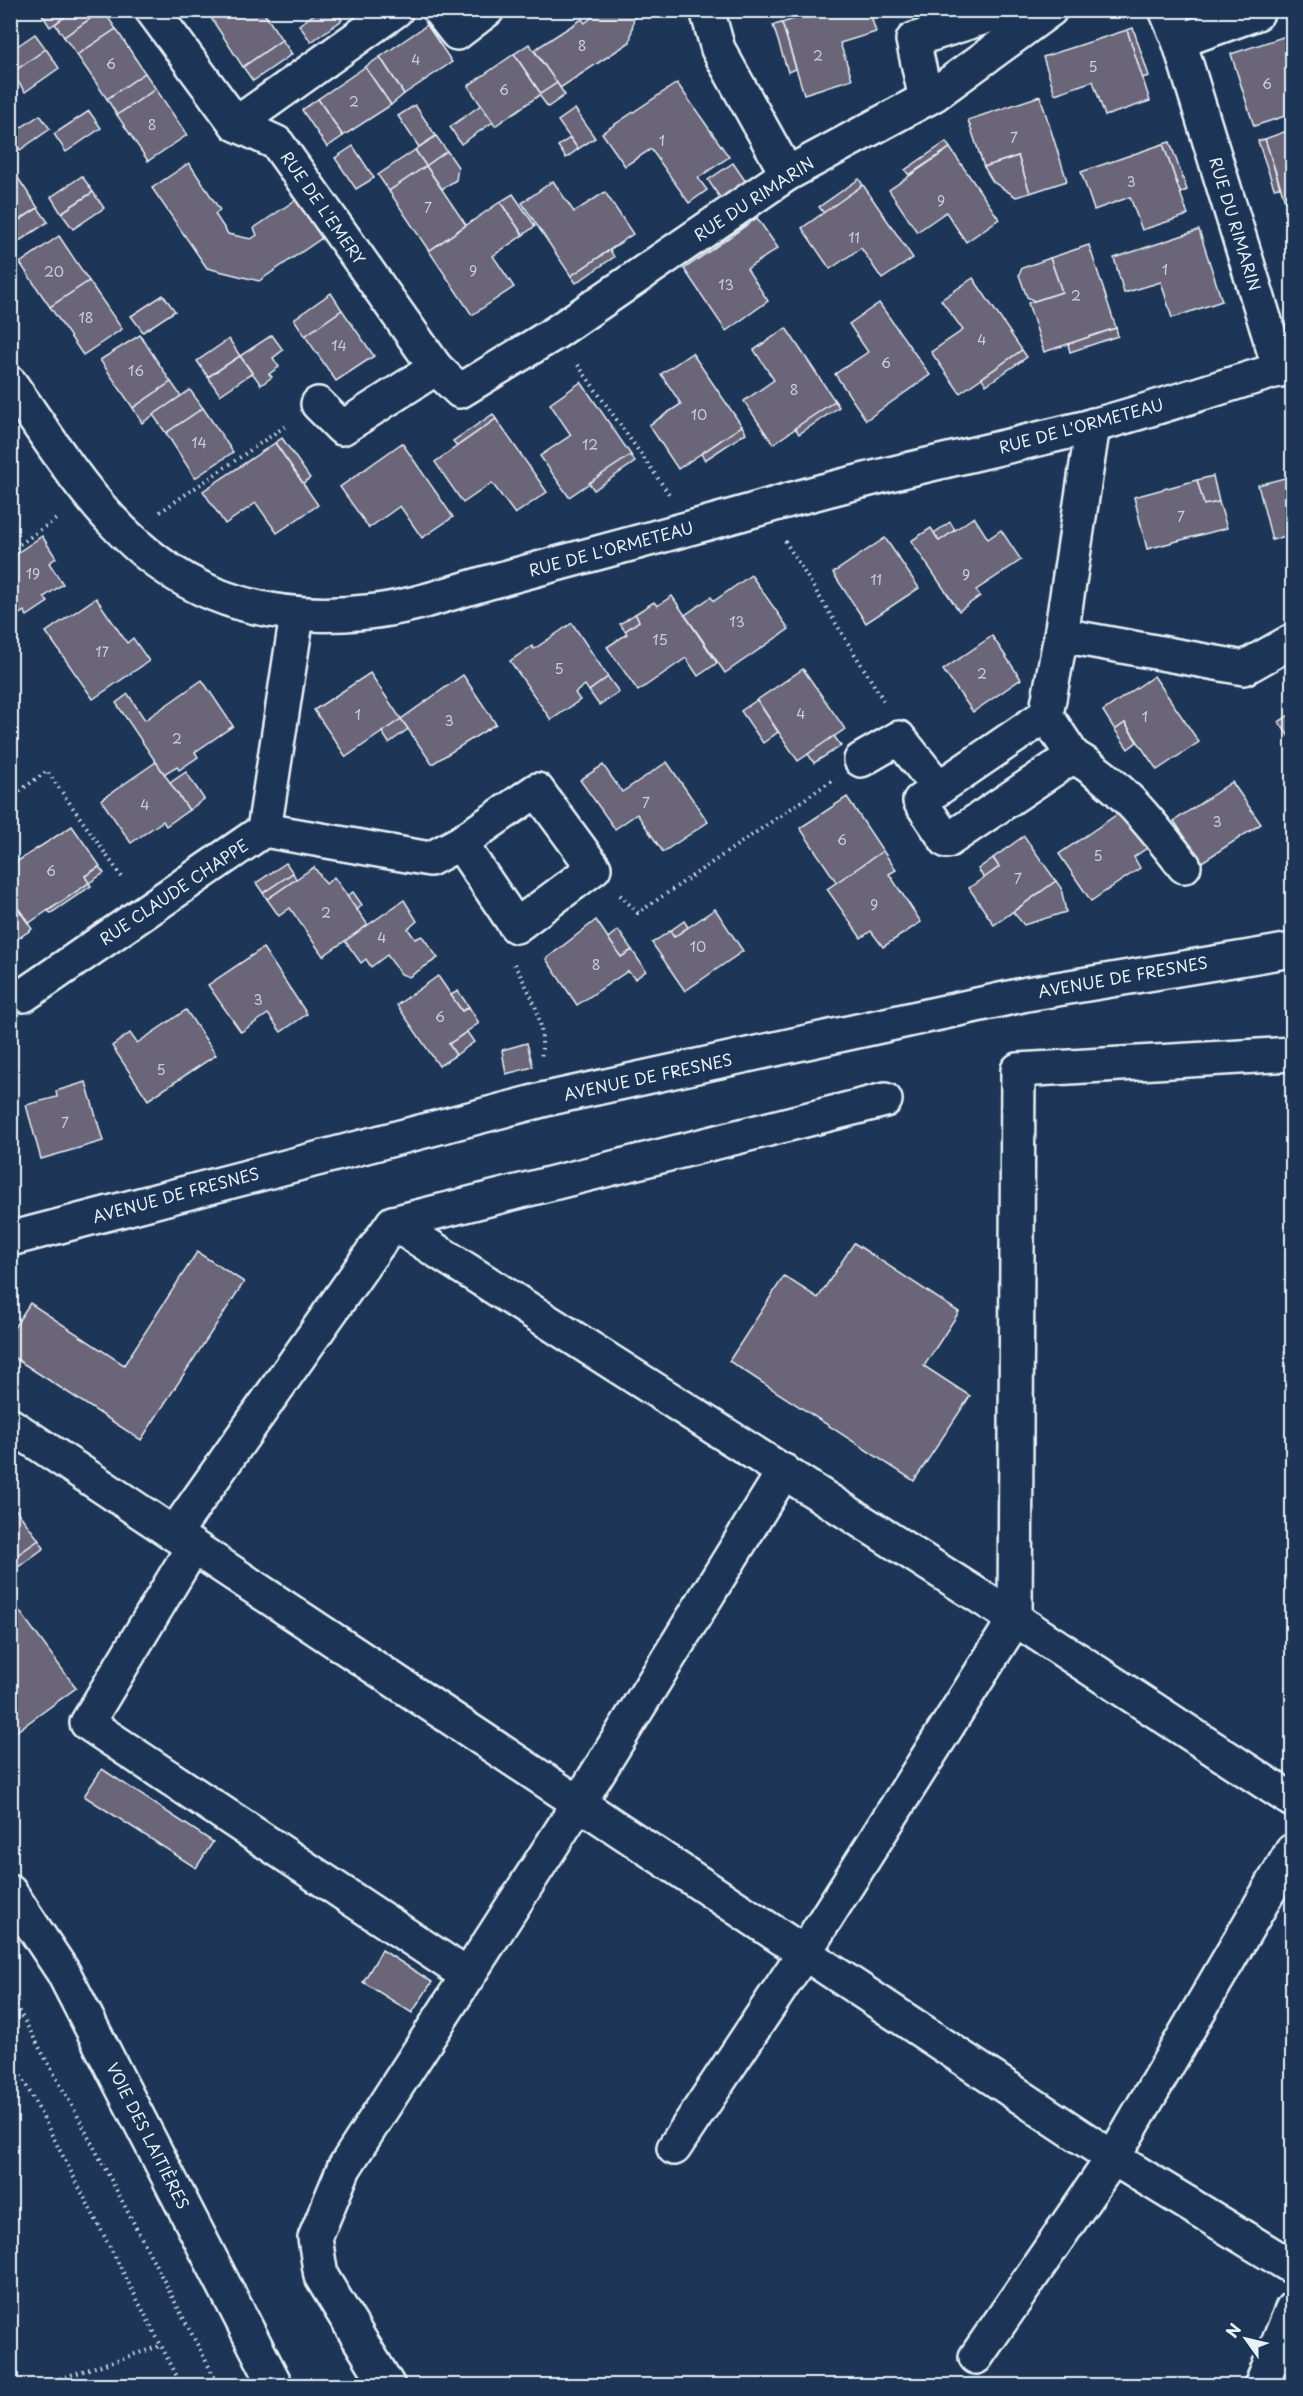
<svg xmlns="http://www.w3.org/2000/svg" width="1303" height="2396" viewBox="0 0 1303 2396" font-family="'Playpen Sans',sans-serif">
<style>
.building{fill:#6a6578;stroke:#e8f1f8;stroke-width:1.5}
.lines{fill:none;stroke-linecap:round;stroke-linejoin:round}
.minor-casing{stroke:#e8f1f8;stroke-width:38}
.path{stroke:#e8f1f8;stroke-width:4;stroke-dasharray:1.5 4.5;stroke-linecap:butt}
.minor{stroke:#1d3557;stroke-width:33}
.labels{text-anchor:middle;stroke-width:5;stroke-linejoin:round;paint-order:stroke}
.number-label{font-size:14px;fill:#c8ced8}
.street-label{font-size:16px;fill:#e8f1f8;stroke:#1d3557}
</style>
<rect width="100%" height="100%" fill="#1d3557"/>
<filter id="ink" filterUnits="userSpaceOnUse"><feTurbulence type="fractalNoise" baseFrequency=".0167" numOctaves="2"/><feDisplacementMap in="SourceGraphic" scale="12" xChannelSelector="R" yChannelSelector="G"/><feConvolveMatrix kernelMatrix="1 2 1 2 8 2 1 2 1" color-interpolation-filters="sRGB"/></filter>
<g filter="url(#ink)">
<g class="building">
<polygon points="39,10 75,10 50,27"/>
<polygon points="75,10 86,10 91,18 64,37 55,24"/>
<polygon points="103,10 116,29 77,55 64,37"/>
<polygon points="206,10 222,10 211,18"/>
<polygon points="222,10 262,10 282,40 243,67 211,18"/>
<polygon points="320,10 335,10 342,20 311,42 299,25"/>
<polygon points="593,10 635,10 630,42 560,88 534,50 582,19 585,23 592,17"/>
<polygon points="820,10 869,10 876,32 840,43 852,79 804,94 782,23"/>
<polygon points="782,23 796,69 788,72 773,25"/>
<polygon points="427,25 452,62 404,94 380,57"/>
<polygon points="1133,28 1149,76 1142,78 1127,30"/>
<polygon points="116,29 145,73 107,99 77,55"/>
<polygon points="1127,30 1150,101 1105,116 1093,81 1055,94 1043,57"/>
<polygon points="35,34 46,49 12,73 10,51"/>
<polygon points="1292,34 1292,114 1254,126 1231,54"/>
<polygon points="282,40 292,54 253,81 243,67"/>
<polygon points="529,44 557,83 541,94 514,54"/>
<polygon points="46,49 59,68 25,92 12,73"/>
<polygon points="514,54 541,94 495,126 468,86"/>
<polygon points="380,57 404,94 391,105 365,67"/>
<polygon points="365,67 391,105 343,136 318,99"/>
<polygon points="145,73 156,89 117,115 107,99"/>
<polygon points="557,83 565,95 548,107 539,95"/>
<polygon points="677,83 729,157 698,178 707,190 689,203 651,149 625,166 602,133"/>
<polygon points="156,89 187,135 148,161 117,115"/>
<polygon points="1040,96 1067,181 1030,193 1018,156 984,167 968,120"/>
<polygon points="318,99 343,136 327,147 302,110"/>
<polygon points="415,105 436,136 419,147 398,116"/>
<polygon points="481,105 493,122 461,144 450,127"/>
<polygon points="575,109 595,138 578,149 558,121"/>
<polygon points="89,111 101,128 66,152 54,134"/>
<polygon points="40,115 50,129 20,150 10,135"/>
<polygon points="1292,129 1292,209 1288,210 1265,139"/>
<polygon points="436,136 447,151 426,166 415,150"/>
<polygon points="570,138 578,149 566,158 558,146"/>
<polygon points="1265,139 1280,187 1274,188 1258,141"/>
<polygon points="946,142 950,148 909,175 905,170"/>
<polygon points="1170,142 1187,190 1180,193 1163,144"/>
<polygon points="1163,144 1188,215 1142,230 1130,197 1094,210 1081,172"/>
<polygon points="353,146 374,178 356,189 335,158"/>
<polygon points="950,148 999,219 966,242 946,212 917,232 889,190"/>
<polygon points="415,150 426,166 389,191 378,175"/>
<polygon points="447,151 458,167 456,180 442,189 426,166"/>
<polygon points="1018,156 1030,193 1016,197 993,182 984,167"/>
<polygon points="189,163 220,210 215,214 228,234 251,239 257,235 254,228 300,197 325,236 259,281 207,268 152,188"/>
<polygon points="733,163 746,182 721,199 708,180"/>
<polygon points="10,166 38,208 10,226"/>
<polygon points="426,166 466,225 429,251 389,191"/>
<polygon points="82,176 93,192 61,213 51,197"/>
<polygon points="859,179 863,185 824,213 819,207"/>
<polygon points="553,181 574,212 605,192 633,234 571,276 522,203"/>
<polygon points="863,185 913,258 882,279 861,248 830,269 802,228"/>
<polygon points="93,192 104,208 73,229 61,213"/>
<polygon points="513,194 535,226 523,235 500,202"/>
<polygon points="500,202 523,235 493,256 514,287 472,315 429,251"/>
<polygon points="38,208 48,222 10,247 10,226"/>
<polygon points="757,218 778,248 747,269 768,301 726,331 684,269"/>
<polygon points="1199,230 1222,301 1172,318 1161,282 1124,293 1114,258"/>
<polygon points="59,236 89,281 50,307 20,263"/>
<polygon points="1089,245 1116,328 1044,352 1028,303 1062,292 1050,258"/>
<polygon points="610,250 614,257 576,283 571,276"/>
<polygon points="1050,258 1062,292 1034,301 1027,297 1019,275 1022,268"/>
<polygon points="973,278 1022,350 960,393 931,352 963,330 941,300"/>
<polygon points="89,281 122,329 83,355 50,307"/>
<polygon points="331,293 342,310 305,336 294,319"/>
<polygon points="163,295 175,311 143,332 131,316"/>
<polygon points="879,303 930,375 866,420 835,374 868,352 849,324"/>
<polygon points="342,310 374,356 336,381 305,336"/>
<polygon points="786,328 835,401 773,444 744,401 774,380 754,350"/>
<polygon points="1116,328 1118,336 1070,352 1068,344"/>
<polygon points="140,335 171,382 133,408 100,360"/>
<polygon points="272,335 283,350 273,358 279,367 269,374 272,377 261,385 240,356"/>
<polygon points="229,339 240,356 208,377 197,361"/>
<polygon points="1022,350 1027,357 986,385 982,378"/>
<polygon points="692,353 742,426 678,469 649,425 681,404 661,374"/>
<polygon points="240,356 252,373 220,395 208,377"/>
<polygon points="171,382 181,396 142,423 133,408"/>
<polygon points="581,382 631,455 569,497 540,456 571,435 550,404"/>
<polygon points="190,390 203,408 166,433 153,415"/>
<polygon points="835,401 839,407 799,434 795,428"/>
<polygon points="203,408 233,452 195,478 166,433"/>
<polygon points="493,414 496,419 457,446 453,441"/>
<polygon points="496,419 547,492 515,514 492,483 463,503 435,462"/>
<polygon points="742,426 746,433 705,460 701,454"/>
<polygon points="282,438 310,478 303,483 275,443"/>
<polygon points="275,443 318,505 277,533 256,503 225,524 203,491"/>
<polygon points="402,443 453,517 422,538 400,506 369,528 340,487"/>
<polygon points="631,455 635,462 594,490 589,483"/>
<polygon points="1213,476 1219,502 1204,505 1197,480"/>
<polygon points="1292,476 1292,534 1272,540 1258,485"/>
<polygon points="1197,480 1204,505 1219,502 1227,528 1147,549 1134,497"/>
<polygon points="974,517 988,539 1001,530 1021,560 976,590 980,596 959,611 911,541 931,528 939,541"/>
<polygon points="950,522 955,530 939,541 934,533"/>
<polygon points="42,536 56,558 49,563 63,584 44,597 48,602 27,616 24,611 10,620 10,558"/>
<polygon points="885,538 919,588 866,623 833,573"/>
<polygon points="751,575 789,629 725,673 685,615 711,597 714,601"/>
<polygon points="672,596 717,663 698,676 686,658 638,691 607,647 627,634 625,631 639,621 635,614 654,602 657,606"/>
<polygon points="96,598 127,643 133,638 149,661 93,699 46,632"/>
<polygon points="635,614 639,621 625,631 620,624"/>
<polygon points="572,623 608,677 589,691 585,685 575,693 580,700 551,720 510,661 532,646 534,649"/>
<polygon points="992,636 1021,679 973,712 943,670"/>
<polygon points="803,669 845,729 798,761 757,700"/>
<polygon points="370,673 401,719 346,757 314,710"/>
<polygon points="463,675 496,724 432,764 401,719"/>
<polygon points="1154,676 1199,742 1157,770 1125,723 1115,730 1103,711"/>
<polygon points="608,677 619,692 599,705 589,691"/>
<polygon points="202,680 233,726 195,752 198,757 179,770 177,766 164,774 116,703 128,694 145,720"/>
<polygon points="757,700 778,732 763,743 741,711"/>
<polygon points="1292,713 1292,741 1279,722"/>
<polygon points="401,719 408,729 389,743 382,732"/>
<polygon points="1125,723 1137,742 1128,749 1115,730"/>
<polygon points="834,736 841,746 814,763 808,754"/>
<polygon points="156,762 189,810 166,826 163,821 131,843 101,800"/>
<polygon points="667,762 708,822 663,852 637,814 615,829 580,780 603,765 622,792"/>
<polygon points="186,772 204,799 189,810 170,783"/>
<polygon points="1232,782 1261,824 1202,862 1174,821"/>
<polygon points="847,797 883,851 837,883 800,828"/>
<polygon points="1125,809 1150,846 1134,857 1140,868 1091,901 1059,854"/>
<polygon points="72,826 100,866 85,876 89,883 29,923 10,897 10,866"/>
<polygon points="1024,836 1056,881 994,925 969,888 999,867 993,858"/>
<polygon points="883,851 896,870 889,874 921,922 883,947 871,931 861,938 827,889"/>
<polygon points="993,858 999,867 984,878 978,869"/>
<polygon points="286,863 293,873 263,893 256,883"/>
<polygon points="99,867 104,873 89,883 85,876"/>
<polygon points="314,867 326,884 334,877 368,925 323,956 290,908 279,916 267,899"/>
<polygon points="293,873 296,879 267,899 263,893"/>
<polygon points="1056,881 1061,888 1066,912 1024,925 1013,912"/>
<polygon points="89,883 91,886 51,913 48,911"/>
<polygon points="353,892 362,905 357,910 347,896"/>
<polygon points="10,897 32,929 13,942 10,939"/>
<polygon points="404,900 417,921 408,929 415,939 422,936 438,958 409,977 401,974 387,955 371,967 366,959 361,963 345,941"/>
<polygon points="715,909 743,951 685,991 652,943 670,931 674,937"/>
<polygon points="596,920 621,957 632,950 646,971 635,979 628,971 577,1005 546,959"/>
<polygon points="684,921 688,927 674,937 670,931"/>
<polygon points="618,930 632,950 621,957 608,938"/>
<polygon points="263,948 307,1014 281,1032 268,1014 241,1032 208,985"/>
<polygon points="438,976 462,1011 469,1007 479,1023 449,1044 456,1055 439,1066 397,1005"/>
<polygon points="458,991 469,1007 462,1011 451,995"/>
<polygon points="186,1010 216,1055 148,1100 112,1046 130,1033 137,1043"/>
<polygon points="467,1032 474,1042 456,1055 449,1044"/>
<polygon points="527,1043 533,1067 506,1074 502,1050"/>
<polygon points="86,1082 103,1141 41,1159 26,1105 57,1097 56,1091"/>
<polygon points="854,1243 959,1312 924,1366 970,1396 914,1481 729,1361 784,1276 818,1298"/>
<polygon points="197,1252 244,1282 141,1440 10,1355 10,1334 30,1303 124,1365"/>
<polygon points="10,1502 39,1540 10,1560"/>
<polygon points="39,1540 44,1548 10,1573 10,1560"/>
<polygon points="10,1599 18,1609 10,1614"/>
<polygon points="18,1609 76,1688 10,1736 10,1614"/>
<polygon points="102,1769 213,1842 196,1868 84,1796"/>
<polygon points="382,1950 432,1982 412,2013 363,1982"/>
</g>
<g class="lines">
<g class="minor-casing">
<g id="minor">
<polyline points="152,10 236,124 277,143 436,368 460,391 555,333 787,174 935,94 1050,10"/>
<polyline points="439,10 457,33 487,10"/>
<polyline points="707,10 718,49 787,174"/>
<polyline points="1166,10 1179,41 1280,370"/>
<polyline points="1179,41 1257,13 1257,10"/>
<polyline points="926,99 913,40 1007,10"/>
<polyline points="236,124 396,10"/>
<path d="M 10,383 C 67,464 118,555 214,594 C 263,614 314,618 367,612 C 411,608 455,591 497,580 C 584,556 671,534 758,509 C 867,477 978,454 1088,427 C 1157,409 1224,385 1292,366"/>
<polyline points="318,404 342,428 436,368"/>
<polyline points="1061,635 1244,668 1292,641"/>
<polyline points="1046,715 1073,756 947,841 920,801 1046,715 1061,635 1093,425"/>
<path d="M 1073,756 C 1120,783 1151,824 1184,866"/>
<polyline points="861,760 899,738 938,787"/>
<polyline points="264,830 430,859 460,843 516,926 594,868 537,790 460,843"/>
<polyline points="24,995 264,830 297,615"/>
<polyline points="393,1223 885,1100"/>
<polyline points="10,1239 546,1099 1027,994 1292,950"/>
<polyline points="10,1425 174,1534 393,1223 1015,1619 1292,1800"/>
<polyline points="174,1534 1113,2158 1292,2267"/>
<polyline points="193,1547 87,1723 468,1976"/>
<polyline points="10,1892 63,1972 276,2386"/>
<polyline points="674,2148 804,1953 1015,1619 1018,1070 1292,1054"/>
<polyline points="976,2357 1113,2158 1292,1851"/>
<polyline points="388,2386 321,2276 315,2238 344,2168 579,1803 784,1471"/>
<polyline points="1261,2386 1292,2309"/>
</g>
</g>
<g class="path">
<polyline points="578,365 669,494"/>
<polyline points="160,512 287,425"/>
<polyline points="785,541 885,703"/>
<polyline points="10,551 59,517"/>
<polyline points="10,798 47,771 124,880"/>
<polyline points="620,895 638,913 831,781"/>
<path d="M 514,964 C 533,998 546,1020 541,1060"/>
<polyline points="10,1995 76,2113 219,2386"/>
<polyline points="10,2054 182,2386"/>
<polyline points="37,2386 160,2346"/>
</g>
<use href="#minor" class="minor"/>
</g>
</g>
<g class="labels">
<g class="number-label">
<text x="582" y="51">8</text>
<text x="818" y="61">2</text>
<text x="416" y="65">4</text>
<text x="111" y="69">6</text>
<text x="1093" y="72">5</text>
<text x="1267" y="89">6</text>
<text x="504" y="95">6</text>
<text x="354" y="107">2</text>
<text x="152" y="130">8</text>
<text x="1014" y="143">7</text>
<text x="662" y="146">1</text>
<text x="1131" y="187">3</text>
<text x="941" y="206">9</text>
<text x="428" y="213">7</text>
<text x="854" y="243">11</text>
<text x="1165" y="275">1</text>
<text x="473" y="276">9</text>
<text x="54" y="277">20</text>
<text x="726" y="290">13</text>
<text x="1076" y="301">2</text>
<text x="86" y="323">18</text>
<text x="982" y="345">4</text>
<text x="339" y="351">14</text>
<text x="886" y="368">6</text>
<text x="136" y="376">16</text>
<text x="794" y="395">8</text>
<text x="699" y="420">10</text>
<text x="199" y="448">14</text>
<text x="590" y="450">12</text>
<text x="1181" y="522">7</text>
<text x="33" y="579">19</text>
<text x="966" y="580">9</text>
<text x="876" y="585">11</text>
<text x="737" y="627">13</text>
<text x="660" y="645">15</text>
<text x="102" y="657">17</text>
<text x="559" y="674">5</text>
<text x="982" y="679">2</text>
<text x="801" y="719">4</text>
<text x="358" y="720">1</text>
<text x="1145" y="722">1</text>
<text x="449" y="726">3</text>
<text x="177" y="744">2</text>
<text x="646" y="808">7</text>
<text x="145" y="810">4</text>
<text x="1217" y="827">3</text>
<text x="842" y="845">6</text>
<text x="1098" y="861">5</text>
<text x="51" y="876">6</text>
<text x="1018" y="884">7</text>
<text x="874" y="910">9</text>
<text x="326" y="918">2</text>
<text x="382" y="943">4</text>
<text x="698" y="952">10</text>
<text x="596" y="970">8</text>
<text x="258" y="1005">3</text>
<text x="440" y="1022">6</text>
<text x="161" y="1075">5</text>
<text x="65" y="1128">7</text>
</g>
<g class="street-label">
<text transform="translate(754 199) rotate(-33)" y="6">RUE DU RIMARIN</text>
<text transform="translate(323 208) rotate(55)" y="6">RUE DE L'EMERY</text>
<text transform="translate(1235 224) rotate(73)" y="6">RUE DU RIMARIN</text>
<text transform="translate(1081 426) rotate(-15)" y="6">RUE DE L'ORMETEAU</text>
<text transform="translate(611 549) rotate(-15)" y="6">RUE DE L'ORMETEAU</text>
<text transform="translate(174 892) rotate(-34)" y="6">RUE CLAUDE CHAPPE</text>
<text transform="translate(1123 977) rotate(-10)" y="6">AVENUE DE FRESNES</text>
<text transform="translate(648 1077) rotate(-12)" y="6">AVENUE DE FRESNES</text>
<text transform="translate(176 1195) rotate(-15)" y="6">AVENUE DE FRESNES</text>
<text transform="translate(148 2136) rotate(63)" y="6">VOIE DES LAITIÈRES</text>
</g>
</g>
<rect width="1303" height="2396" fill="none" stroke="#1d3557" stroke-width="36"/>
<rect x="18" y="18" width="1267" height="2360" fill="none" stroke="#e8f1f8" stroke-width="2" filter="url(#ink)"/>
<g transform="translate(1246 2339) rotate(304)" stroke="#1d3557" stroke-width="4.5" paint-order="stroke">
<path d="M0-4.5L10 22L0 15L-10 22Z" fill="#e8f1f8"/>
<text y="-9" font-size="16" font-weight="bold" text-anchor="middle" fill="#e8f1f8">N</text>
</g>
</svg>
